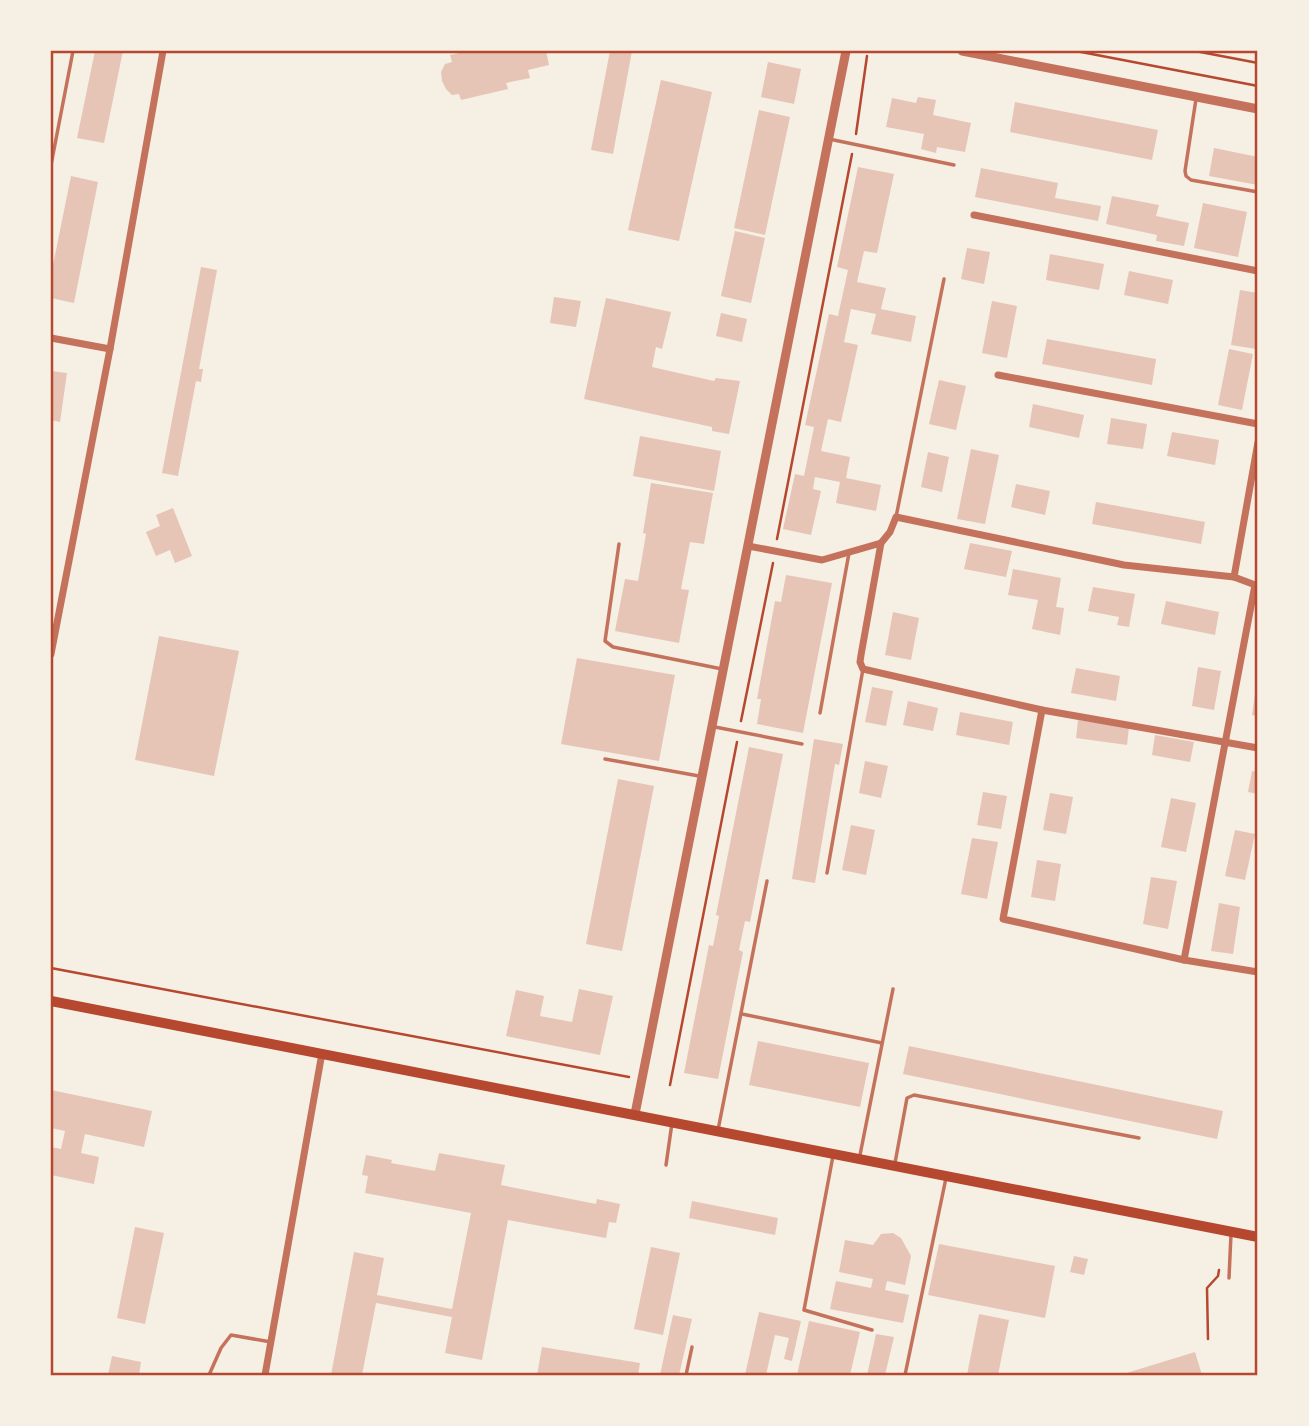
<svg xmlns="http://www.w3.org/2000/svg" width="1309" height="1426" viewBox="0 0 1309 1426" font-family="'Alegreya Sans',sans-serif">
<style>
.building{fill:#e6c5b7}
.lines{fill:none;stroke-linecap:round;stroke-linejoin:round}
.path{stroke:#b5482f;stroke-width:2.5}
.service{stroke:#c5725c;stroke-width:3.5}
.minor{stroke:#c5725c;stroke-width:7}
.tertiary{stroke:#c5725c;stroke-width:9}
.secondary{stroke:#b5482f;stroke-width:10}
.neatline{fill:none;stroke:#b5482f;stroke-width:2.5}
</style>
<rect width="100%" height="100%" fill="#f6efe4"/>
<g class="building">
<polygon points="95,51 123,51 104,143 77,138"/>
<polygon points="469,51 546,51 549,65 528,70 530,78 506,83 508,89 461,100 459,94 452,95 446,89 442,81 441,72 445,64 452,62 450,55"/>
<polygon points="610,51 632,51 613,154 591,150"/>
<polygon points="768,62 801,69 794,104 761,97"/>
<polygon points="661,80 712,92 679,241 628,230"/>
<polygon points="918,97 936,100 933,115 971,123 965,152 937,147 936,153 921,149 924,134 886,127 892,98 916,103"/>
<polygon points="1015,102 1158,130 1152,160 1010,132"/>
<polygon points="759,110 790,117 765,235 734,228"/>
<polygon points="1214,148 1258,157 1258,185 1209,176"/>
<polygon points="858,167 894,174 877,253 864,251 857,282 886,288 881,309 916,316 911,342 871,334 876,314 851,309 844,342 858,345 841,422 828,419 821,451 850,457 846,478 881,485 876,511 836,503 840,482 815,477 813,489 821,491 811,535 783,529 795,474 804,476 814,427 805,425 829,314 838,316 848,270 837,267"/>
<polygon points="981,168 1058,183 1055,198 1101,206 1098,221 975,197"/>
<polygon points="71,176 98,182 74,303 51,298 51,275"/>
<polygon points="1112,196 1159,205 1156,216 1189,223 1184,246 1156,241 1157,235 1106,224"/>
<polygon points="1203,203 1247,212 1238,257 1194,248"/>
<polygon points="735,231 765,238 751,303 721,296"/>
<polygon points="967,248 990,252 984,284 961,279"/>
<polygon points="1050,254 1104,264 1099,290 1046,280"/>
<polygon points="201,267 217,270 199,369 203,369 201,382 196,381 178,476 162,473"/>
<polygon points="1129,271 1173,280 1168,304 1124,295"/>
<polygon points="1240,290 1258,293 1256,349 1231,345"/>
<polygon points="554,297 581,301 576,327 550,323"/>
<polygon points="606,298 671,312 662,349 656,347 652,367 714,381 716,378 740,381 729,434 712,431 712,427 584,399"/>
<polygon points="992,301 1017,306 1007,358 982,353"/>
<polygon points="721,313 747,319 742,342 716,336"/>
<polygon points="1047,339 1156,359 1152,385 1042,364"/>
<polygon points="1229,349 1253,354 1242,410 1218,405"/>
<polygon points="51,371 67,373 60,422 51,420"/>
<polygon points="939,380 966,386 956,430 929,424"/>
<polygon points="1033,404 1084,415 1079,438 1029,427"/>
<polygon points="1111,418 1147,424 1143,449 1107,444"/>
<polygon points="1172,432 1219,440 1215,465 1167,456"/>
<polygon points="640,436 721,451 714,491 633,476"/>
<polygon points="971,449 999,455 985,524 957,519"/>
<polygon points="928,452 949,457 942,492 921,487"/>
<polygon points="651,483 713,493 704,544 690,542 681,589 689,590 679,643 615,631 625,579 638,581 646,534 643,533"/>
<polygon points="1016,484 1050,491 1045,515 1011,507"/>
<polygon points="1096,502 1205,522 1201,544 1092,524"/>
<polygon points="173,508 192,556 175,563 170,550 156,556 146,532 160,526 156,515"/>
<polygon points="970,543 1012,551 1006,577 964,569"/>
<polygon points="1013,569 1061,578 1056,607 1064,608 1060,635 1032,629 1038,600 1008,595"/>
<polygon points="786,575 832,583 803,733 757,724 761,699 757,699 775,601 781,602"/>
<polygon points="1093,587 1135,594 1129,627 1117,625 1119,617 1088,611"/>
<polygon points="1166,601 1219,612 1215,635 1161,624"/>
<polygon points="893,612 919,618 911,660 885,655"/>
<polygon points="159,636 239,651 214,776 135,760"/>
<polygon points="577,658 675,675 659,761 561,744"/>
<polygon points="1198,667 1221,671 1214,710 1192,706"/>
<polygon points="1076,668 1120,676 1116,701 1071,693"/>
<polygon points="1257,681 1258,681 1258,716 1252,715"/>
<polygon points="872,687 893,691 886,726 865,722"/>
<polygon points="908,701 938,708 933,731 903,725"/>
<polygon points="960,712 1013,722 1009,745 956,735"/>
<polygon points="1078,720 1129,727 1127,745 1076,738"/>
<polygon points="1155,735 1194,742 1190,762 1152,755"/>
<polygon points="814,739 843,744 839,765 835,764 815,883 792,879"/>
<polygon points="749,747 783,754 750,922 745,921 739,950 743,952 718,1079 684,1073 709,945 713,946 719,916 716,915"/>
<polygon points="865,761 888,766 881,798 859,793"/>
<polygon points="1252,771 1258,772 1258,794 1248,792"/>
<polygon points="618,779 654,786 622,951 586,944"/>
<polygon points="983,792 1007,796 1001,829 977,825"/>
<polygon points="1050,793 1073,797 1066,834 1043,830"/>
<polygon points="1171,798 1196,803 1186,852 1161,847"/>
<polygon points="851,825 875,830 866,875 842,870"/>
<polygon points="1235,830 1255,834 1245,880 1225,876"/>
<polygon points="972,838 998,842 987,899 961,894"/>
<polygon points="1037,860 1061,864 1055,901 1031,897"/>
<polygon points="1151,877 1177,881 1168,929 1143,924"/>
<polygon points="1219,903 1240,907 1233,954 1211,951"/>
<polygon points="579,989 613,996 600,1055 506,1036 516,990 544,996 540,1016 572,1022"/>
<polygon points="758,1041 869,1063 860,1107 749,1085"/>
<polygon points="909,1046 1223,1111 1217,1139 903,1074"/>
<polygon points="51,1090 152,1111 144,1147 85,1134 81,1153 99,1157 94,1184 51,1175 51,1147 61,1149 65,1131 51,1128"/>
<polygon points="439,1153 505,1165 501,1185 596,1204 597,1199 620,1204 616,1223 609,1222 606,1238 508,1220 482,1360 445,1353 452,1317 376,1303 362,1375 331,1375 354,1252 384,1258 377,1295 452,1309 471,1213 365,1193 368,1176 362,1175 366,1155 392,1160 391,1163 435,1171"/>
<polygon points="692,1201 778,1218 775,1235 689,1218"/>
<polygon points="135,1227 164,1233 145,1324 117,1318"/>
<polygon points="893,1233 901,1238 911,1256 905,1285 887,1281 885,1290 909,1295 903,1323 830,1309 836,1281 871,1288 873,1279 839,1272 845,1240 873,1245 881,1234"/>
<polygon points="939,1244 1055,1266 1045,1318 928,1295"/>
<polygon points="651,1247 680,1253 663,1335 634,1329"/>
<polygon points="1074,1256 1088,1259 1084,1275 1070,1272"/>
<polygon points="759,1312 801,1321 792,1361 784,1359 789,1338 775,1335 766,1375 745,1375"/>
<polygon points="979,1314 1009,1320 998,1375 967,1375"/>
<polygon points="673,1315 692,1319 679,1375 660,1375"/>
<polygon points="809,1321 860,1332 850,1375 797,1375"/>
<polygon points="876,1334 894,1337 885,1375 867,1375"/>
<polygon points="542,1347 640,1363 638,1375 537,1375"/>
<polygon points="1195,1352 1202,1375 1120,1375"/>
<polygon points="112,1356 141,1362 139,1375 108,1375"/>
</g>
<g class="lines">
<g class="path">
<polyline points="1076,51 1258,86"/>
<polyline points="1195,51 1258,63"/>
<polyline points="856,134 867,56"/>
<polyline points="777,539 852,154"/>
<polyline points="741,721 773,563"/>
<polyline points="51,968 629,1077"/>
<polyline points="670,1085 737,742"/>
<polyline points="1208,1339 1207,1288 1218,1276 1219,1270"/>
</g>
<g class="service">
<polyline points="1196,99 1185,171 1186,176 1191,180 1258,192"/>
<polyline points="829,139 954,165"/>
<polyline points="51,165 73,51"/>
<polyline points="896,517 944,279"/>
<polyline points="619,544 605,641 613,647 722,669"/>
<polyline points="820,713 849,553"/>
<polyline points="715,727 802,744"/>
<polyline points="605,759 699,776"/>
<polyline points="827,873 863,669"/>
<polyline points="742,1014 882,1043"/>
<polyline points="718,1130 767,881"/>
<polyline points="860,1155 893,989"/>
<polyline points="833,1156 804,1310 872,1330"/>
<polyline points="895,1163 907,1098 914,1095 1139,1138"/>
<polyline points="666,1165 672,1123"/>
<polyline points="1229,1278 1231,1234"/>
<polyline points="209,1375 221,1348 231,1335 271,1342"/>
<polyline points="686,1375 692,1347"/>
<polyline points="905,1375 946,1178"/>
</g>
<g class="minor">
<polyline points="974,215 1258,271"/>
<polyline points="51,338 110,349"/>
<polyline points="998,375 1258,424"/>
<polyline points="881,543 890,532 896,517 1124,565 1234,577 1258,586"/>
<polyline points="748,546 822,560 881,543 861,655 860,662 863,669 1042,710 1258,748"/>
<polyline points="1234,577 1258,442"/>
<polyline points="51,654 110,349 163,51"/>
<polyline points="1042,710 1003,919 1184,960 1258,972"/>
<polyline points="1184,960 1255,585"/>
<polyline points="265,1375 322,1053"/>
</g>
<g class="tertiary">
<polyline points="962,51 1258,109"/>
<polyline points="635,1114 846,51"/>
</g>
<polyline class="secondary" points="51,1001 1258,1237"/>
</g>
<rect width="1309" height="1426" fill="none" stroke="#f6efe4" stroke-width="105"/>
<rect x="52" y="52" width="1204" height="1322" class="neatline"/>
</svg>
